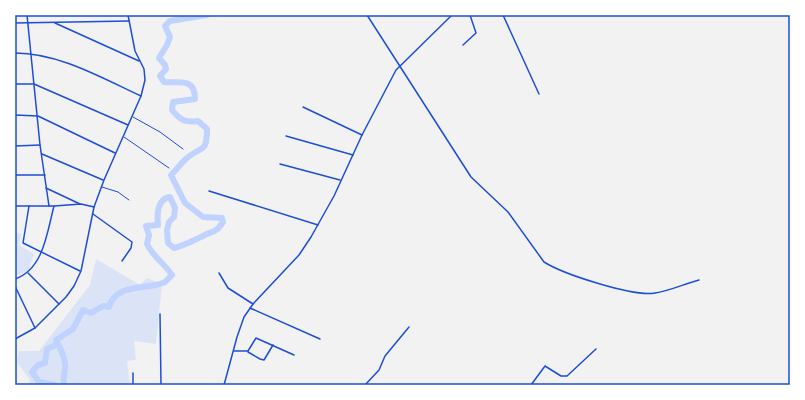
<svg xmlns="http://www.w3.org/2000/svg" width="805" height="400" viewBox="0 0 805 400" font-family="Jost,sans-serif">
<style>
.green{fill:#dbe4f7}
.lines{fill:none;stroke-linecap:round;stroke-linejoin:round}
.river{stroke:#bfd3fe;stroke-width:6}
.service{stroke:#1d4ed8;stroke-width:1}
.minor{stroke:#1d4ed8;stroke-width:1.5}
.neatline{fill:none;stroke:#1d4ed8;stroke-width:1.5}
</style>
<rect width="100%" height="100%" fill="#f2f2f2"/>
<g class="green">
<polygon points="15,232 21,234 19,245 34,254 28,271 15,276"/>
<polygon points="96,259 140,285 147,278 162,284 156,344 134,341 136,360 127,361 130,385 28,385 30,380 17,362 19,351 39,351 90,285"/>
</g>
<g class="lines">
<g class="river">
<polyline points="55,385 39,382 32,372 38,365 45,363 47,349 58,344"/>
<path d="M 64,385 C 62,378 66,372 65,365 C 65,356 60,347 56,340 L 73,329 L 83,310 L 91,313 L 103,306 L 109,307 C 116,283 145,290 163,283 C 166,282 169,277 172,275 C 163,262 154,258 147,244 L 149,235 L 146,226 L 158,225 C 157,215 157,199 170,197 L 175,208 L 174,217 L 169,222 L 167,230 L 168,243 L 174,248 C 186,245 192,241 203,236 C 214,230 215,234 223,222 L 222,218 L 203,217 L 185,203 L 171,175 C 177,169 182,162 188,157 C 202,146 207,153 207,129 L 198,121 C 185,123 180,120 172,110 L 173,102 L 195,99 C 195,76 177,84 164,82 L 160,76 L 166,69 L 165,65 L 159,58 L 167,45 L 170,37 L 165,26 L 170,21 L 207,15"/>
</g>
<g class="service">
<polyline points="133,117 160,132 183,149"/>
<polyline points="124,137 169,168"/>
<polyline points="102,187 118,192 129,200"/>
</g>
<g class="minor">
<polyline points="27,15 40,145 49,206"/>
<path d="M 367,15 L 471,177 L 508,212 L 544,262 C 563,274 633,297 655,293 C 669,291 684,284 699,280"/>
<polyline points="503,15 539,94"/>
<polyline points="15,23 129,21"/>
<polyline points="55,23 139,61"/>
<polyline points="463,45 476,33 470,15"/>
<path d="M 15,53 C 59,53 102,78 141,96"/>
<polyline points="15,84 34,84 128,125"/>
<polyline points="303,107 362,135"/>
<polyline points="15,115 38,116 115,153"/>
<polyline points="286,136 353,155"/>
<polyline points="15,146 40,145"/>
<polyline points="42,154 103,180"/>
<polyline points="280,164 340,180"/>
<polyline points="15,175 45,175"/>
<polyline points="46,188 80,204"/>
<polyline points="209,191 318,225"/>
<polyline points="15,206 54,206 81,204 94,207"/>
<polyline points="29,206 23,243 80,271"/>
<polyline points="93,214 132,242 131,248 122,261"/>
<polyline points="28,273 59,304"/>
<polyline points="219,273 228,288 253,304"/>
<path d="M 15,279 C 44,269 47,232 54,206"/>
<polyline points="15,286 35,328"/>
<polyline points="250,308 320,339"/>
<polyline points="160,314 161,385"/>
<polyline points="15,339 35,328 66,297 74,286 81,271 94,207 104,180 141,96 145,80 144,69 135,51 128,15"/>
<polyline points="234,351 248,351"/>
<polyline points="248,351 256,338 294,355"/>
<polyline points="248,352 260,359 264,360 273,345"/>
<polyline points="133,373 133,385"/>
<polyline points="224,385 237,337 244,317 253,304 299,255 311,237 334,196 362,135 396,70 452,15"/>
<polyline points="365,385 379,370 385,356 409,327"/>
<polyline points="531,385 545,366 561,376 567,376 596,349"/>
</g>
</g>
<rect width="805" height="400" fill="none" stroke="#ffffff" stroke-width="32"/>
<rect x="16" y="16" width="773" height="368" class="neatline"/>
</svg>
